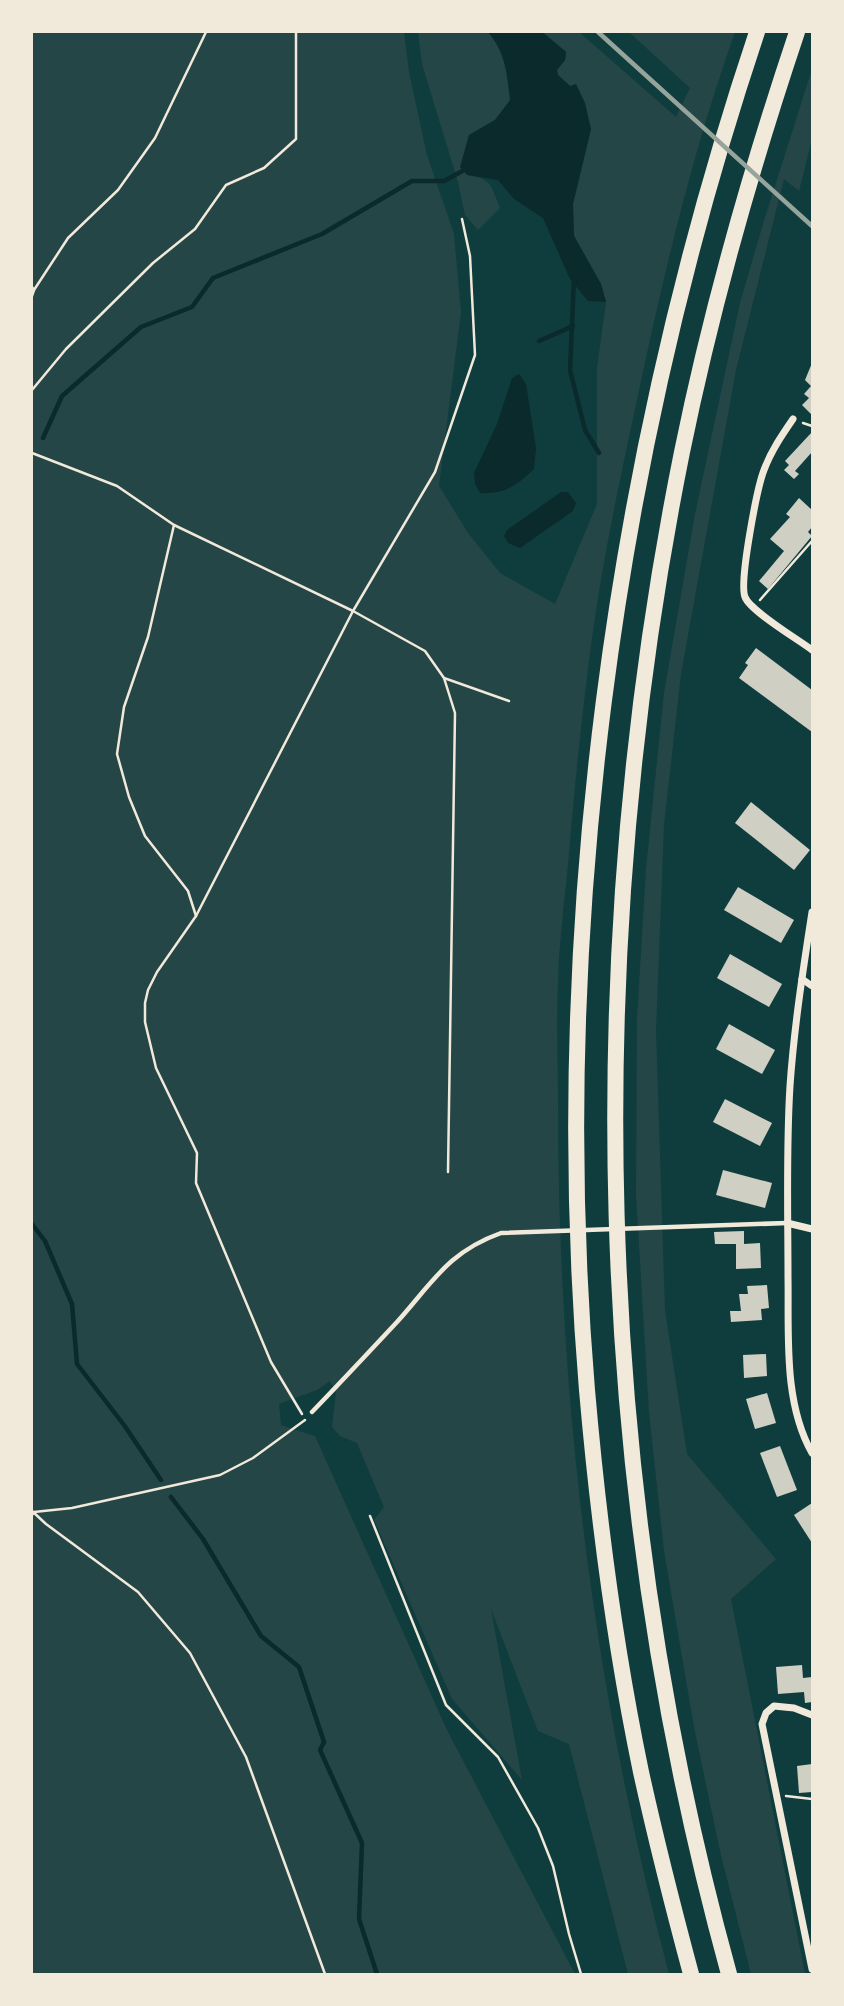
<svg xmlns="http://www.w3.org/2000/svg" width="844" height="2006" viewBox="0 0 844 2006" font-family="'Nunito Sans',sans-serif">
<style>
.green{fill:#244646}
.water{fill:#0a2a2b}
.lines{fill:none;stroke-linecap:round;stroke-linejoin:round}
.stream{stroke:#0a2a2b;stroke-width:4.5}
.building{fill:#cfcfc3}
.path{stroke:#f1e9da;stroke-width:2.5}
.service{stroke:#f1e9da;stroke-width:4.5}
.minor{stroke:#f1e9da;stroke-width:7}
.motorway{stroke:#f1e9da;stroke-width:16}
.rail{stroke:#97a49c;stroke-width:4.5}
</style>
<rect width="100%" height="100%" fill="#0f3d3e"/>
<g class="green">
<path d="M 32,32 L 404,32 L 409,72 L 427,155 L 454,234 L 461,312 L 439,486 L 468,533 L 500,573 L 555,604 L 597,504 L 597,368 L 606,302 L 601,284 L 574,236 L 573,204 L 591,129 L 570,86 L 558,75 L 557,70 L 565,60 L 566,52 L 543,32 L 579,32 L 676,117 L 690,88 L 629,32 L 735,32 C 691,156 661,285 634,414 C 618,488 602,564 592,638 C 582,714 574,789 568,865 C 564,904 559,944 558,983 C 556,1023 558,1063 558,1102 C 558,1399 593,1688 669,1974 L 628,1974 L 569,1744 L 538,1731 L 491,1609 L 522,1780 L 452,1699 L 374,1520 L 384,1507 L 357,1443 L 340,1436 L 332,1427 L 336,1393 L 330,1381 L 317,1390 L 279,1404 L 281,1425 L 315,1436 L 447,1730 L 575,1974 L 32,1974 Z"/>
<path d="M 418,32 L 488,32 C 506,53 507,74 511,100 L 495,120 L 469,135 L 467,175 C 492,179 491,185 500,208 L 478,230 L 465,215 L 458,182 L 422,64 Z"/>
<polygon points="812,69 812,139 799,191 784,179 736,370 681,674 664,825 656,1031 665,1310 687,1454 776,1559 731,1599 805,1974 751,1974 720,1851 694,1727 664,1551 649,1412 636,1195 637,1019 646,869 664,693 695,514 740,303 763,224"/>
</g>
<g class="water">
<path d="M 488,32 L 542,32 L 566,52 L 565,60 L 557,70 L 558,75 L 570,86 L 576,84 L 585,103 L 591,129 L 573,204 L 574,236 L 601,284 L 606,302 L 588,301 L 570,279 L 543,218 L 514,199 L 498,180 L 467,175 L 460,167 L 469,135 L 495,120 L 510,100 C 507,74 506,53 488,32 Z"/>
<path d="M 519,374 L 526,384 L 536,448 L 534,469 C 517,485 504,495 480,493 L 475,484 L 474,473 L 497,424 L 512,378 Z"/>
<polygon points="561,492 568,492 576,503 573,511 520,548 508,543 504,536 507,530"/>
</g>
<g class="lines">
<g class="stream">
<polyline points="574,278 570,370 585,430 599,453"/>
<polyline points="539,341 573,326"/>
<polyline points="43,438 62,396 141,327 192,307 213,278 322,234 412,181 444,181 466,169"/>
<polyline points="32,1224 45,1241 72,1304 77,1364 124,1425 161,1480"/>
<polyline points="171,1497 203,1539 261,1636 299,1667 324,1742 320,1750 362,1843 359,1919 377,1974"/>
</g>
</g>
<g class="building">
<polygon points="812,363 812,415 802,405 809,398 804,394 811,386 805,380"/>
<polygon points="812,432 812,452 795,471 799,474 794,479 784,470 789,465 785,461"/>
<polygon points="799,498 812,510 812,527 808,532 812,536 768,589 759,581 784,551 770,539 790,517 786,514"/>
<polygon points="756,648 812,690 812,732 739,678 748,665 745,663"/>
<polygon points="751,802 810,850 794,870 735,823"/>
<polygon points="738,887 794,920 781,943 724,910"/>
<polygon points="730,954 782,984 769,1007 717,978"/>
<polygon points="729,1024 775,1050 762,1074 716,1049"/>
<polygon points="725,1099 772,1123 760,1146 713,1122"/>
<polygon points="723,1170 772,1183 765,1208 716,1195"/>
<polygon points="744,1231 744,1244 760,1243 761,1268 736,1269 736,1244 715,1244 714,1232"/>
<polygon points="767,1285 769,1308 761,1309 762,1320 731,1322 730,1311 741,1311 739,1294 748,1294 747,1286"/>
<polygon points="766,1354 767,1376 744,1378 743,1355"/>
<polygon points="767,1393 776,1423 755,1429 746,1399"/>
<polygon points="780,1446 797,1490 777,1497 760,1453"/>
<polygon points="812,1503 812,1543 794,1515"/>
<polygon points="802,1665 803,1678 812,1677 812,1702 805,1703 804,1692 778,1694 776,1667"/>
<polygon points="812,1764 812,1792 799,1793 797,1766"/>
</g>
<g class="lines">
<g class="path">
<polyline points="32,287 34,290 32,296"/>
<polyline points="34,290 68,238 118,190 155,138 206,32"/>
<polyline points="32,390 66,349 153,263 195,229 226,185 264,168 296,139 296,32"/>
<polyline points="803,423 812,426"/>
<polyline points="32,453 117,486 174,525 148,637 124,707 117,754 129,797 145,836 188,891 196,916"/>
<polyline points="174,525 353,611 425,651 444,678 509,701"/>
<polyline points="760,600 812,541"/>
<polyline points="444,678 455,713 448,1172"/>
<polyline points="302,1414 271,1362 196,1183 197,1153 156,1068 145,1022 145,1003 148,990 157,972 196,916 353,611 435,472 475,355 470,256 462,219"/>
<polyline points="32,1511 46,1524 138,1592 190,1653 246,1757 325,1974"/>
<polyline points="32,1515 34,1512 72,1508 220,1475 253,1458 305,1420"/>
<polyline points="370,1516 446,1705 498,1757 538,1828 553,1866 569,1934 581,1974"/>
<polyline points="786,1796 812,1799"/>
</g>
<path class="service" d="M 312,1412 C 341,1382 369,1352 397,1322 C 433,1282 448,1252 501,1233 L 787,1223"/>
<g class="minor">
<path d="M 793,419 C 782,435 771,451 764,470 C 757,488 739,582 745,597 C 750,611 799,640 812,650"/>
<path d="M 812,912 C 803,970 794,1028 790,1086 C 786,1149 788,1213 788,1277 C 789,1334 783,1402 812,1453"/>
<polyline points="802,979 812,986"/>
<polyline points="787,1223 812,1229"/>
<polyline points="812,1715 794,1708 774,1706 766,1713 762,1724 812,1969"/>
</g>
<g class="motorway">
<path d="M 691,1974 C 673,1907 656,1840 641,1772 C 615,1647 598,1517 587,1390 C 549,936 613,462 757,32"/>
<path d="M 729,1974 C 593,1481 581,953 682,452 C 711,310 751,169 797,32"/>
</g>
<polyline class="rail" points="598,32 812,226"/>
</g>
<rect width="844" height="2006" fill="none" stroke="#f1e9da" stroke-width="66"/>
</svg>
